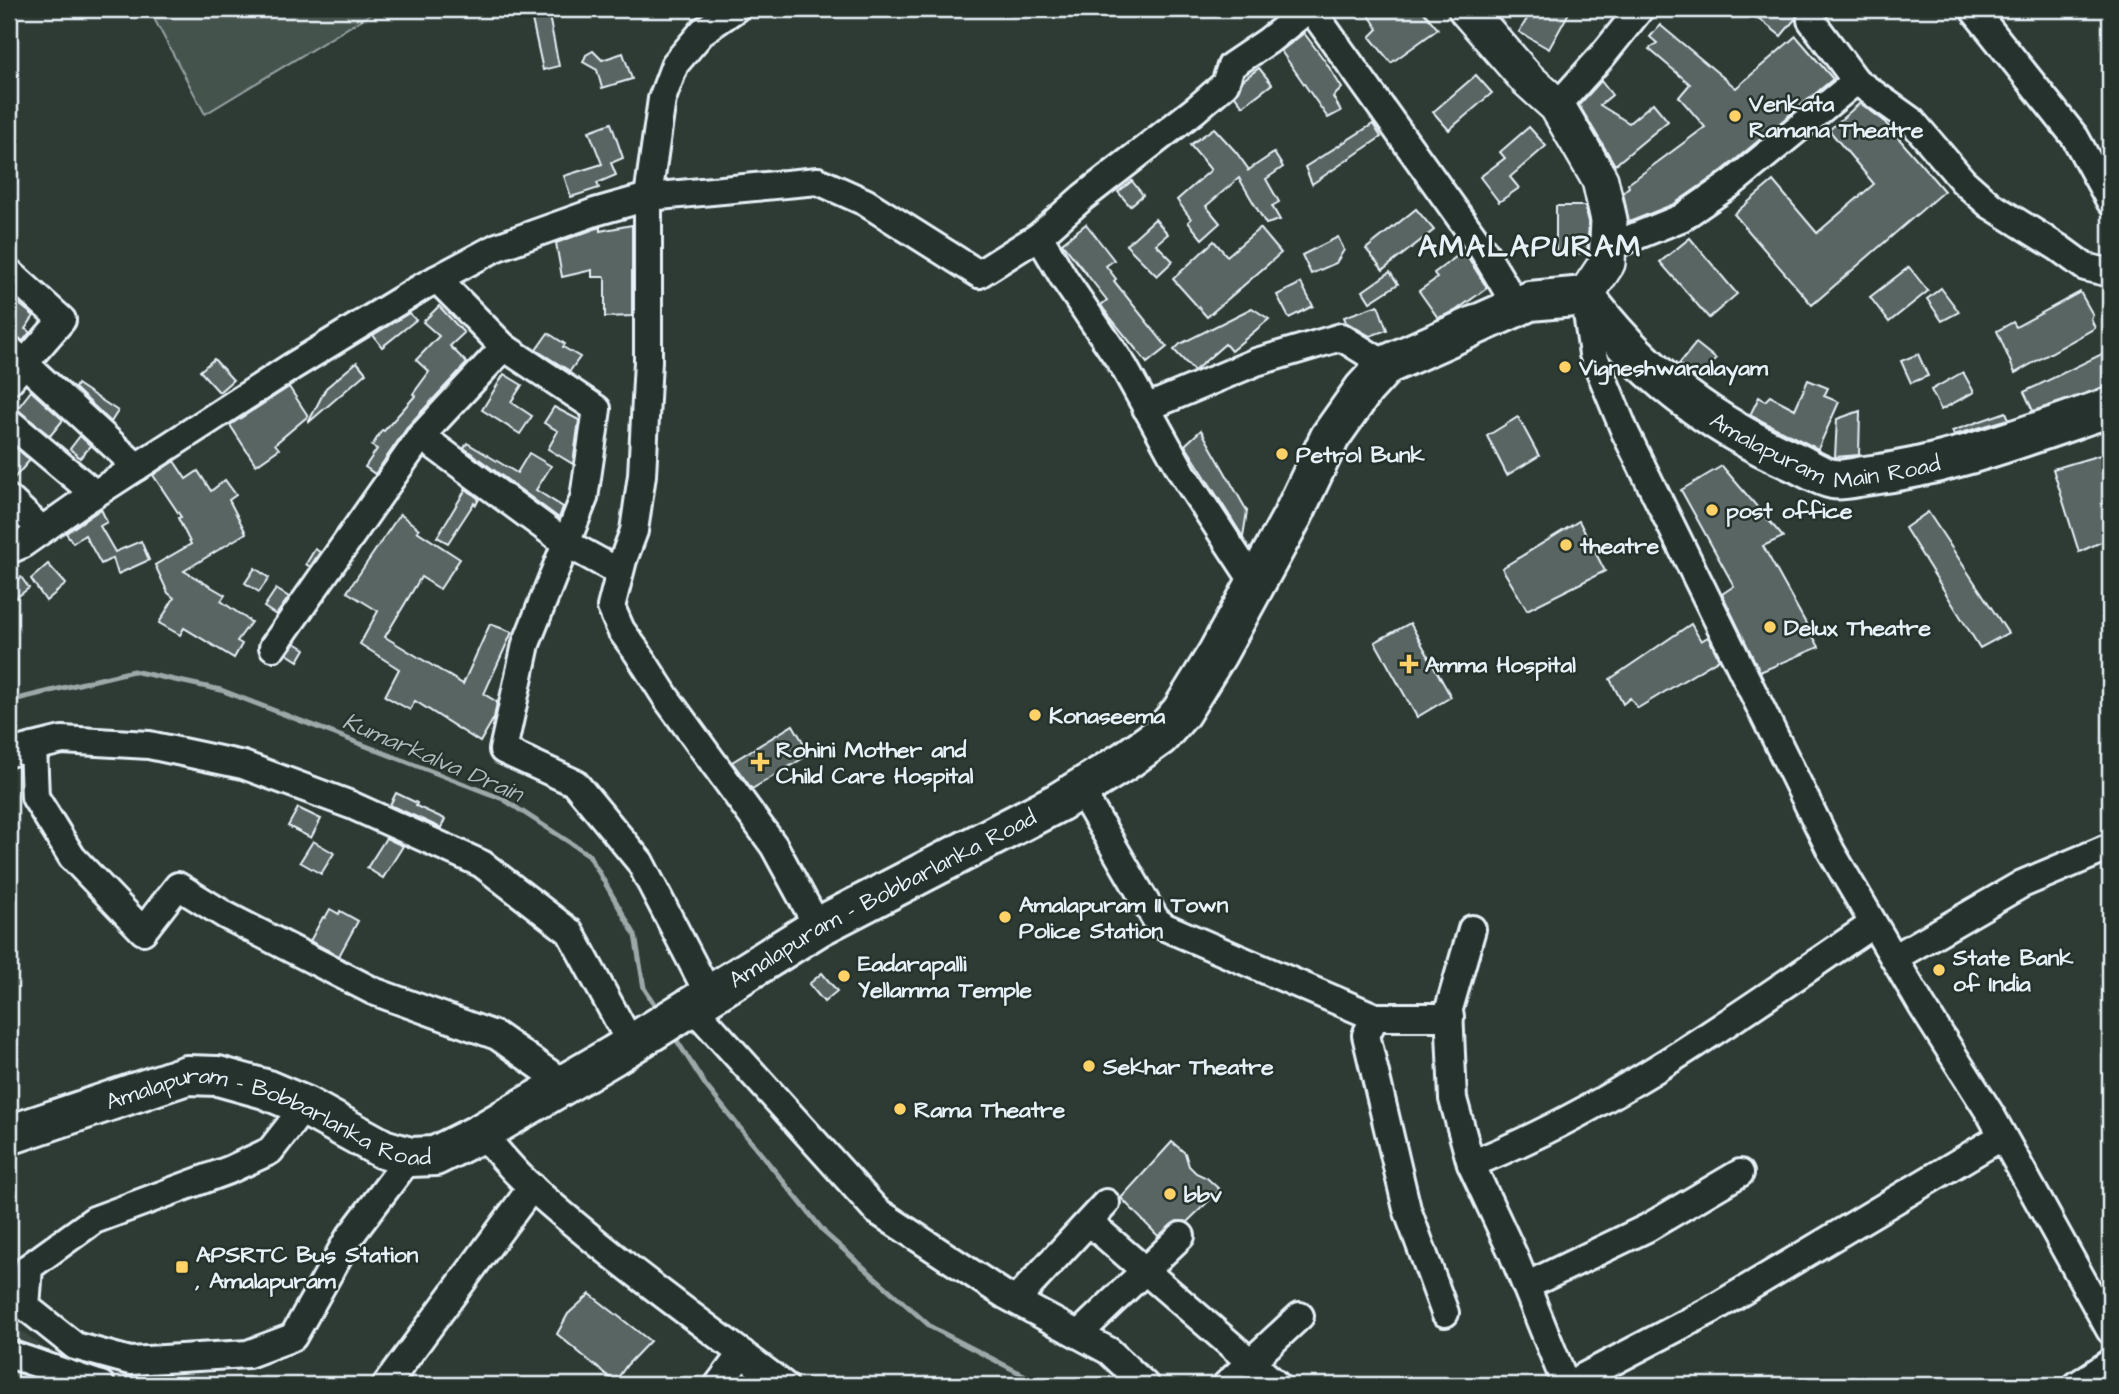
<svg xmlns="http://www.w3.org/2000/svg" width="2119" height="1394" viewBox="0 0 2119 1394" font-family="'Architects Daughter',sans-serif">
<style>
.built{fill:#3b4843}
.green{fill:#45524e;stroke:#96a2a3;stroke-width:2}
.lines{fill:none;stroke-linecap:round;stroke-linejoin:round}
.stream{stroke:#9da8a9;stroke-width:5}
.building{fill:#596563;stroke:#e8f1f8;stroke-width:2}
.minor-casing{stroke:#e8f1f8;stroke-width:32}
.major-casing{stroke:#e8f1f8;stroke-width:40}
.highway-casing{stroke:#e8f1f8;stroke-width:44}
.minor{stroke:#26332d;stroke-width:26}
.major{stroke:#26332d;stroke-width:35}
.highway{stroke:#26332d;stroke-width:38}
.poi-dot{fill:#ffd166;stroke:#26332d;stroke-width:2.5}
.labels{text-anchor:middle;stroke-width:5;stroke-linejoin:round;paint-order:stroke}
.poi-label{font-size:23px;font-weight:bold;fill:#e8f1f8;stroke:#26332d;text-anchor:start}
.street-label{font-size:23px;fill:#e8f1f8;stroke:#26332d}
.water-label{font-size:24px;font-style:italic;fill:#b0babd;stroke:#26332d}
.district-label{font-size:30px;font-weight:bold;letter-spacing:2px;fill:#e8f1f8;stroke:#26332d}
</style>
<rect width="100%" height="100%" fill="#2e3b35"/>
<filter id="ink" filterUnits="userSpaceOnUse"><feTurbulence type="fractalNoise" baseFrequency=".0143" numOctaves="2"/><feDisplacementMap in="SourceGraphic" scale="14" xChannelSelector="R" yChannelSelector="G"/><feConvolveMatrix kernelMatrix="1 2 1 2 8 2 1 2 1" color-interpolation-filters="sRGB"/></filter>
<g filter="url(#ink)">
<polygon class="built" points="9,1321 53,1355 124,1375 201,1369 220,1385 9,1385"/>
<polygon class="green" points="149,9 379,9 205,114"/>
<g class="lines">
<g class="stream">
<polyline points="9,701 133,671 221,690 503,799 589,855 635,935 644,988 658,1010"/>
<polyline points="672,1033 706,1086 826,1234 931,1327 1043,1385"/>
</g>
</g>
<g class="building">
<polygon points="1365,9 1421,9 1438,29 1391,63 1370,37 1378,29"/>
<polygon points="1533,9 1571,9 1549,49 1519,32"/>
<polygon points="1747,9 1798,9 1796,18 1781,36"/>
<polygon points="548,11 559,66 543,70 531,15"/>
<polygon points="1660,25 1736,88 1796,36 1833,79 1723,170 1674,204 1629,222 1623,192 1629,187 1628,184 1705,127 1679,97 1690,84 1649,49 1657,43 1650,37"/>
<polygon points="1304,33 1325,61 1342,88 1333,97 1341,111 1328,118 1281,51"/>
<polygon points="593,51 602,60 623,53 632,79 602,88 597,70 583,62 586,55"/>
<polygon points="1259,68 1272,84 1243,106 1235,96 1243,80"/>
<polygon points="1476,75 1492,93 1449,130 1433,112"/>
<polygon points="1601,81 1612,95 1600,105 1629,123 1653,103 1668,121 1615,165 1579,105"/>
<polygon points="1860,103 1883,120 1944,191 1812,305 1734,214 1773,181 1817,233 1874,184 1829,130"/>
<polygon points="611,123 623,158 611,163 616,175 597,183 599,188 571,197 564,176 602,164 589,131"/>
<polygon points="1373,124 1381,137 1312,184 1305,167"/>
<polygon points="1529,127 1546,146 1510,177 1519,188 1499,202 1480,177 1505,158 1500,152"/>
<polygon points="1214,128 1236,152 1249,170 1247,171 1274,153 1283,167 1266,179 1279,202 1272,206 1280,220 1266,224 1239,178 1206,206 1220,223 1202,239 1188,222 1191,219 1177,200 1211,170 1190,145"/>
<polygon points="1132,181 1143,195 1130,206 1118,192"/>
<polygon points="1556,206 1585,206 1589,222 1587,253 1556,254"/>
<polygon points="1416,209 1434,230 1383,270 1366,249"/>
<polygon points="1155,219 1168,234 1156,244 1173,261 1157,276 1126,245"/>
<polygon points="1086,224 1114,260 1106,266 1116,279 1114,281 1167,347 1147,363 1105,311 1101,305 1107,300 1062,243"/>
<polygon points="632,225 632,316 605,317 605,277 592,277 592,270 562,277 556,243 600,227 600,231"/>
<polygon points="1260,228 1281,253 1207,317 1173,279 1214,241 1227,256"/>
<polygon points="1338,237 1344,250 1336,263 1311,274 1302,255"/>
<polygon points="1690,238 1737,294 1709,318 1660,262"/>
<polygon points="1464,251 1487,288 1455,311 1438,318 1419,291 1437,278 1434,273"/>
<polygon points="1909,267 1928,291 1889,322 1870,297"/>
<polygon points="1390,272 1398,284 1370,302 1363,291"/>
<polygon points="1301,283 1313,306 1289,318 1277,295"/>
<polygon points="1941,288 1959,312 1942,321 1927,299"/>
<polygon points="2080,292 2093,315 2091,319 2095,328 2015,373 1997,331 2013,322 2016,327"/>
<polygon points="9,296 34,316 25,329 30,332 23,341 9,334"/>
<polygon points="1378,305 1387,330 1370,336 1346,322 1344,317"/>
<polygon points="439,306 464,333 450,346 467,363 409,425 375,474 365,467 377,449 372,446 382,430 384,431 415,396 413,394 429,372 416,360 439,336 423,322"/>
<polygon points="1252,308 1269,319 1231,351 1225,344 1194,371 1174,350 1180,344"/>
<polygon points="409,313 416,320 382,347 373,335"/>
<polygon points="548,333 565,344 563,347 580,357 570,371 536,350"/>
<polygon points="1696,343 1716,359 1698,380 1679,364"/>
<polygon points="2110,350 2110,386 2033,411 2024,392"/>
<polygon points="1918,354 1928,376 1911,383 1901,361"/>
<polygon points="214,359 233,380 219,392 200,371"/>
<polygon points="357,362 366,373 308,423 326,388"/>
<polygon points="1963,372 1974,392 1941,410 1931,390"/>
<polygon points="504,374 522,385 511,402 532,416 520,434 482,410"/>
<polygon points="1808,380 1828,388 1824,396 1839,402 1818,449 1750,415 1759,397 1765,401 1770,396 1795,409"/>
<polygon points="77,384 118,411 111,422 75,388"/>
<polygon points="289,387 308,416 275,444 279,449 256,465 230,425"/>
<polygon points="31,391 63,420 50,436 17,409"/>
<polygon points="554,407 579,420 573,464 548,449 558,431 544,423"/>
<polygon points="1860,411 1859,455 1835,457 1837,419"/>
<polygon points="2006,412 2009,419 1954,435 1952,431"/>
<polygon points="1518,417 1539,456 1507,475 1487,436"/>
<polygon points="1201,430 1247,511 1243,537 1185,445"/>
<polygon points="80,436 91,446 80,458 70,449"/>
<polygon points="9,442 30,460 9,484"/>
<polygon points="467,443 517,473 529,453 551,466 536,490 563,507 559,518 464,448"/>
<polygon points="2107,453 2110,461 2110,538 2079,552 2053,469"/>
<polygon points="174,461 186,479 198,471 211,491 225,480 236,495 229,500 246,533 184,571 225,595 221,601 251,622 237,641 242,644 234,658 184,628 180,635 159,623 174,598 168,593 155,565 191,544 178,518 181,517 153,475"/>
<polygon points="1722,466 1783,537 1763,546 1819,647 1760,672 1722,594 1734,586 1681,490"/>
<polygon points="466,489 479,499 476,505 474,503 448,543 437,537"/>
<polygon points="101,509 107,522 100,526 115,552 141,541 149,560 118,574 113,558 101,564 85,535 73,543 66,533"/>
<polygon points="1928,512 2008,633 1980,648 1905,528"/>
<polygon points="400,514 419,529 417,531 460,559 440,589 421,577 385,637 463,684 490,624 512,632 484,694 497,702 494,718 480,742 415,701 410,710 385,696 399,669 360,644 378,611 347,592"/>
<polygon points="1579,521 1605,571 1527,610 1502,568"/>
<polygon points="315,549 320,552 310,567 306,564"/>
<polygon points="48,564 66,584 46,601 31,579"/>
<polygon points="255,568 269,578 259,592 245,583"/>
<polygon points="21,577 29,588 9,603 9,585"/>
<polygon points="276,589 289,597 276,615 264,607"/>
<polygon points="1410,623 1451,697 1417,717 1375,642"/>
<polygon points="1691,624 1701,641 1708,637 1719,659 1638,708 1630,698 1623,704 1610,679"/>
<polygon points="295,643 305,649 298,661 287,654"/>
<polygon points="793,725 810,754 752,789 732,762"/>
<polygon points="396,793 417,803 416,806 445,819 441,828 390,805"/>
<polygon points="298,808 321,819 311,838 288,826"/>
<polygon points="386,838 403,846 383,878 367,868"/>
<polygon points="313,841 334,853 321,874 300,862"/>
<polygon points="330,909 339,914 340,911 358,921 339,956 310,941 323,917 325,918"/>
<polygon points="822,973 837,991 824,1002 809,984"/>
<polygon points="1172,1142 1185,1153 1189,1166 1196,1173 1207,1178 1220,1190 1187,1222 1177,1221 1158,1236 1121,1198"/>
<polygon points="590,1294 650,1341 627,1365 615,1382 557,1334 568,1314"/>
</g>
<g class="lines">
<g class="minor-casing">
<g id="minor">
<polyline points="735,9 703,31 675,64 662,99 648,197 648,361 642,475 634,531 623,560 611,607 621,630 637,652 667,699 774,846 818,927"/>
<polyline points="1311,9 1483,250 1517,307"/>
<polyline points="1814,9 1811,20 1856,81 1912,121 1963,181 1990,205 2059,248 2085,267 2110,273"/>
<polyline points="1973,9 2075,137 2110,201"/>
<polyline points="1557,106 1603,55 1640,9"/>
<polyline points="1039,236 1065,280 1124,367 1183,474 1255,584"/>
<polyline points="1609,247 1681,218 1732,183 1856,81"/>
<polyline points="9,272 62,320 9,381"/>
<polyline points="437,279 504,347 597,409 584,498 526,644 503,750 575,783 640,862 709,995"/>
<polyline points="1585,300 1593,354 1625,432 1831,851 1922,1006 1991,1115 2110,1330"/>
<polyline points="504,347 421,436 566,543 619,572"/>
<polyline points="9,349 137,467"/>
<polyline points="1146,408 1256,362 1341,337 1386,365"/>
<polyline points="9,422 95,494"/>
<polyline points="9,499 42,530"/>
<polyline points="9,550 21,545 75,507 291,367 422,287 497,247 595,212 648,197 818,181 865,202 979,274 1039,236 1083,197 1195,110 1225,84 1231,66 1268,41 1308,9"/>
<polyline points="273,647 421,436"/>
<polyline points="33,747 35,797 72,857 143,931 178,886 225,915 373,991 497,1036 565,1084"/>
<polyline points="9,753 62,740 149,745 243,765 351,805 482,864 570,932 631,1044"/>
<polyline points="1080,789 1156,920 1165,927 1375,1017"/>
<polyline points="1472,929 1449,1009 1453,1099 1471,1164 1513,1254 1566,1385"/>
<polyline points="1894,958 2022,884 2110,847"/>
<polyline points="692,1006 877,1211 1005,1295 1109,1351 1145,1385"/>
<polyline points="305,1106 270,1151 229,1170 94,1220 29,1267 26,1307 75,1346 130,1361 248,1354 293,1337 348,1239 410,1157"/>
<path d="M 481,1133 C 497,1150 511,1169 528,1184 C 609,1257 698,1320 784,1385"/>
<path d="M 1471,1164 C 1615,1107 1746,1010 1873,924"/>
<polyline points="1089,1222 1277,1385"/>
<polyline points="1526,1286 1647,1228 1740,1173"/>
<polyline points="1016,1300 1106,1203"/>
<polyline points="1445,1313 1407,1209 1366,1035 1375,1017 1450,1017"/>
<polyline points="1079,1334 1181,1236"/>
<polyline points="9,1354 101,1385"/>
<polyline points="386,1385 532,1187"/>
<polyline points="718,1385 742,1353"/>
<polyline points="1226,1385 1300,1316"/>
<polyline points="1568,1385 1711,1310 2001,1137"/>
<polyline points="2077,1385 2110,1363"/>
</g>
</g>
<g class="major-casing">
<polyline id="major" points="1466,9 1527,79 1557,106 1600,180 1609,220 1607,263 1585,296"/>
</g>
<g class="highway-casing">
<g id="highway">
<path id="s1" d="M 9,1135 L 187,1075 L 218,1076 L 265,1089 L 305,1106 L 383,1149 L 410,1157 L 435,1156 L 481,1133 L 614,1055 L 818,927 L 1059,802 L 1125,761 L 1160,736 L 1181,712 L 1217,654 L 1292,517 L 1330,437 L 1364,389 L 1386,365 L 1530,301 L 1585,296 C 1639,370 1711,425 1795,462 C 1806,467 1821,477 1833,479 C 1843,481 1856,477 1865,476 C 1950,466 2030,434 2110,407"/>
</g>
</g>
<use href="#minor" class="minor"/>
<use href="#major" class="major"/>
<use href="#highway" class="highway"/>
</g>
</g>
<g class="poi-dot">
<circle cx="1735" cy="116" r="7"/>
<circle cx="1565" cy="367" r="7"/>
<circle cx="1282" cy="454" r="7"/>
<circle cx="1712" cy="510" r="7"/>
<circle cx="1566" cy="545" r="7"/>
<circle cx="1770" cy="627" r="7"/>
<path d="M1405.5 653.5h7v7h7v7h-7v7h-7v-7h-7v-7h7z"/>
<circle cx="1035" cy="715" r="7"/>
<path d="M756.5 751.5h7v7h7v7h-7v7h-7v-7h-7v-7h7z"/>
<circle cx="1005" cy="917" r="7"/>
<circle cx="1939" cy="970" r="7"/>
<circle cx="844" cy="976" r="7"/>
<circle cx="1089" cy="1066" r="7"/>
<circle cx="900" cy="1109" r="7"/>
<circle cx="1170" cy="1194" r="7"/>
<rect x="175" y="1260" width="14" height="14" rx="3.5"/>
</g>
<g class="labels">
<g class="poi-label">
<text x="1749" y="111">Venkata<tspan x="1749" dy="26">Ramana Theatre</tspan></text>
<text x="1579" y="375">Vigneshwaralayam</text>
<text x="1296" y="462">Petrol Bunk</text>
<text x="1726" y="518">post office</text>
<text x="1580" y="553">theatre</text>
<text x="1784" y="635">Delux Theatre</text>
<text x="1425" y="672">Amma Hospital</text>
<text x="1049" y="723">Konaseema</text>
<text x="776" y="757">Rohini Mother and<tspan x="776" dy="26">Child Care Hospital</tspan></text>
<text x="1019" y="912">Amalapuram II Town<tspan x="1019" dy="26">Police Station</tspan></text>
<text x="1953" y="965">State Bank<tspan x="1953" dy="26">of India</tspan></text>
<text x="858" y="971">Eadarapalli<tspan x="858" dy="26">Yellamma Temple</tspan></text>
<text x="1103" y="1074">Sekhar Theatre</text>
<text x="914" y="1117">Rama Theatre</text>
<text x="1184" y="1202">bbv</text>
<text x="196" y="1262">APSRTC Bus Station<tspan x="196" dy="26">, Amalapuram</tspan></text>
</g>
<g class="street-label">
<text dy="8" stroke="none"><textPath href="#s1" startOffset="2240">Amalapuram Main Road</textPath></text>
<text dy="8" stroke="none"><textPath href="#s1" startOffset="970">Amalapuram - Bobbarlanka Road</textPath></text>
<text dy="8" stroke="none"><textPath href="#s1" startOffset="276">Amalapuram - Bobbarlanka Road</textPath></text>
</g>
<g class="water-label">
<text transform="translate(433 757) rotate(23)" y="8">Kumarkalva Drain</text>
</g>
<g class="district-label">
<text x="1530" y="256">AMALAPURAM</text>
</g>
</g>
<rect width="2119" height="1394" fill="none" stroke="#26332d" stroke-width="35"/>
<rect x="18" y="18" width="2084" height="1359" fill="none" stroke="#e8f1f8" stroke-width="2.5" filter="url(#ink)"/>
</svg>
